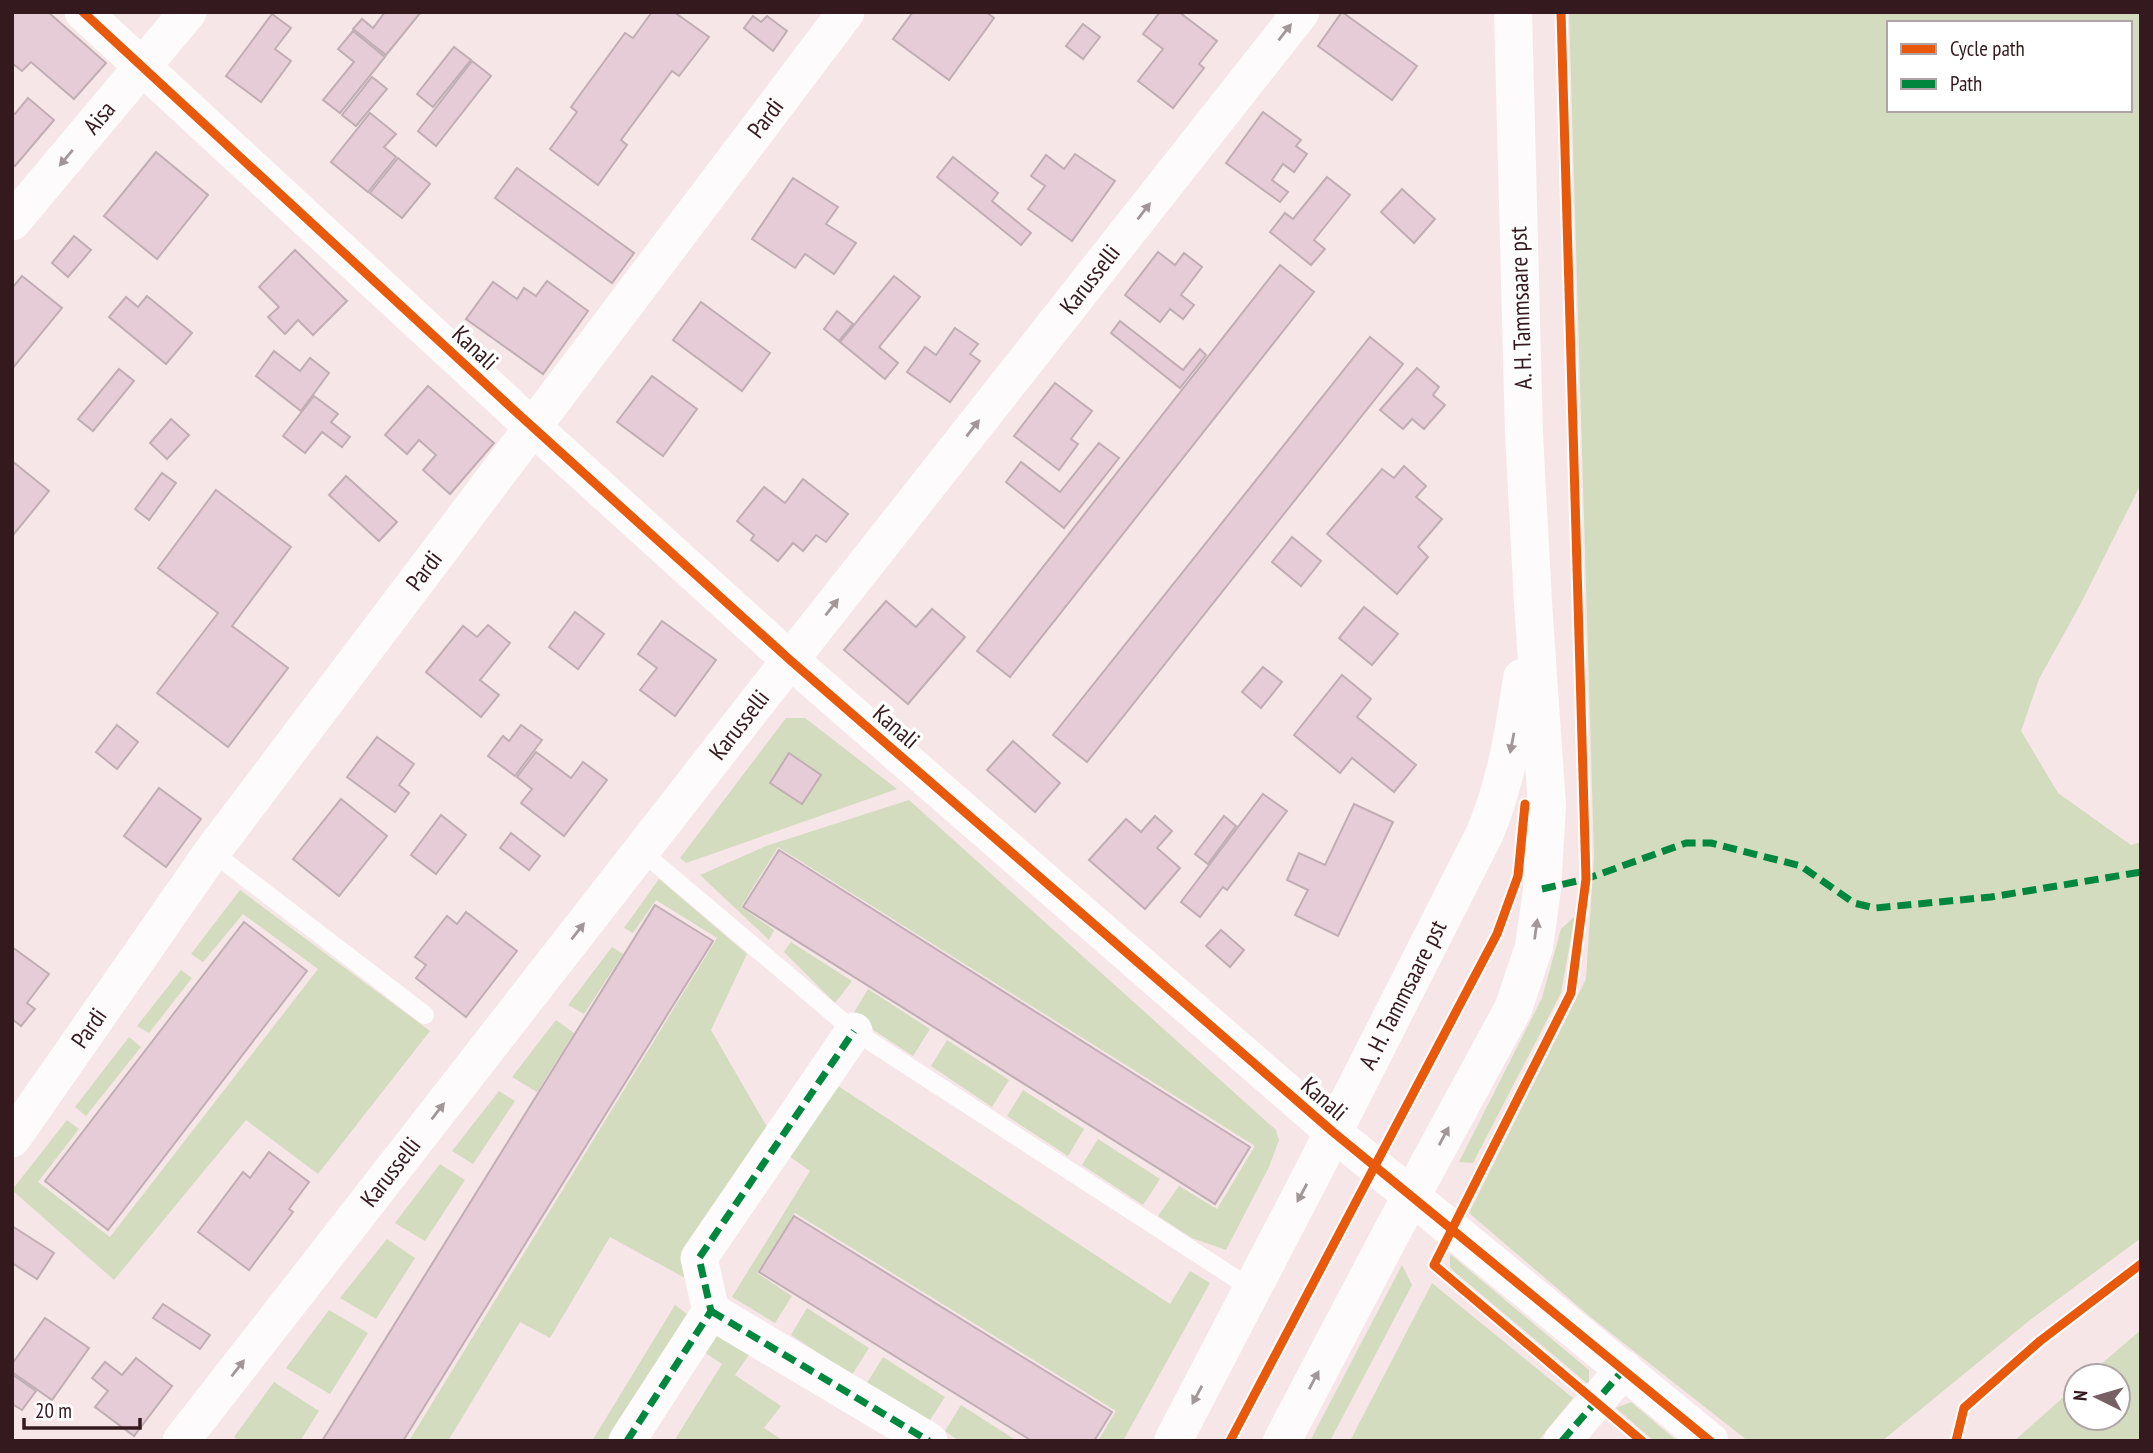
<svg xmlns="http://www.w3.org/2000/svg" width="2153" height="1453" viewBox="0 0 2153 1453" font-family="'PT Sans Narrow',sans-serif">
<style>
.green{fill:#d3dcbe;fill-rule:evenodd}
.building{fill:#e6ccd6;stroke:#c1aeb4;stroke-width:2}
.lines{fill:none;stroke-linecap:round;stroke-linejoin:round}
.lane{stroke:#fefbfc;stroke-width:18}
.street{stroke:#fefbfc;stroke-width:37}
.secondary{stroke:#fefbfc;stroke-width:38}
.quiet{stroke:#00873e;stroke-width:7;stroke-dasharray:14 7;stroke-linecap:butt}
.cycleway-casing{stroke:#fff;stroke-width:13}
.cycleway{stroke:#e8590c;stroke-width:9}
.oneway{fill:#a39698}
.labels{text-anchor:middle;stroke-width:7;stroke-linejoin:round;paint-order:stroke}
.street-label{font-size:24px;fill:#341a1e;stroke:#fff}
</style>
<rect width="100%" height="100%" fill="#f6e6e8"/>
<g class="green">
<path d="M 1569,12 L 2141,12 L 2141,484 L 2080,605 L 2039,679 L 2021,731 L 2058,793 L 2131,845 L 2141,842 L 2141,1238 L 2030,1320 L 1882,1441 L 1748,1441 L 1593,1319 L 1469,1213 L 1586,979 L 1594,856 ZM 1889,23 L 2130,23 L 2130,110 L 1889,110 Z"/>
<polygon points="786,718 805,718 897,789 686,863 680,858"/>
<polygon points="909,800 1276,1130 1279,1140 1269,1167 1226,1250 1192,1238 1158,1216 1179,1186 1217,1209 1255,1146 778,847 741,907 774,930 769,940 700,875 766,846"/>
<polygon points="659,879 747,954 711,1030 767,1127 685,1278 610,1237 550,1338 520,1322 448,1441 409,1441 717,938 656,900 633,933 624,928"/>
<polygon points="240,890 430,1031 318,1174 246,1120 114,1280 12,1190 67,1120 79,1129 38,1182 110,1237 318,969 243,914 203,962 191,954"/>
<polygon points="1575,916 1561,993 1473,1163 1459,1162 1542,998 1561,929"/>
<polygon points="791,942 852,981 835,1003 784,952"/>
<polygon points="612,947 623,954 584,1014 568,1005"/>
<polygon points="181,970 192,978 149,1033 137,1026"/>
<polygon points="868,989 930,1029 913,1056 852,1016"/>
<polygon points="556,1020 574,1033 537,1092 512,1077"/>
<polygon points="129,1037 141,1047 86,1116 75,1107"/>
<polygon points="947,1040 1009,1080 992,1107 931,1066"/>
<polygon points="835,1084 1170,1304 1190,1271 1210,1283 1123,1441 1098,1441 1116,1411 795,1213 757,1273 792,1296 775,1323 732,1297 810,1171 782,1151"/>
<polygon points="1023,1090 1084,1129 1068,1156 1007,1116"/>
<polygon points="499,1091 515,1101 473,1164 452,1151"/>
<polygon points="1098,1139 1160,1179 1143,1205 1082,1165"/>
<polygon points="440,1164 465,1180 425,1241 395,1223"/>
<polygon points="387,1239 415,1258 376,1319 340,1298"/>
<polygon points="1450,1254 1589,1370 1589,1385 1450,1268"/>
<polygon points="1402,1265 1412,1285 1330,1441 1310,1441"/>
<polygon points="1432,1283 1573,1398 1538,1441 1350,1441"/>
<polygon points="675,1305 687,1314 613,1441 592,1441"/>
<polygon points="807,1308 869,1348 852,1375 791,1335"/>
<polygon points="329,1310 368,1333 330,1394 286,1368"/>
<polygon points="705,1328 755,1346 735,1375 781,1406 764,1428 784,1441 674,1441 722,1364 695,1346"/>
<polygon points="2141,1330 2141,1441 2014,1441 2076,1386 2076,1418 2118,1418 2118,1376 2087,1376"/>
<polygon points="883,1357 945,1397 928,1423 867,1383"/>
<polygon points="274,1382 319,1411 300,1441 240,1441 234,1437"/>
<polygon points="1631,1402 1677,1441 1654,1441 1616,1408"/>
<polygon points="961,1405 1017,1441 959,1441 945,1431"/>
</g>
<g class="building">
<polygon points="12,12 48,12 106,63 74,99 31,62 22,71 12,63"/>
<polygon points="385,12 421,12 386,55 353,29 362,19 373,28"/>
<polygon points="652,12 674,12 709,37 679,76 672,71 621,140 627,145 598,185 550,149 577,112 571,107 625,33 633,38"/>
<polygon points="913,12 986,12 994,18 949,80 893,39"/>
<polygon points="1160,12 1179,12 1217,41 1199,64 1204,68 1173,108 1138,81 1163,49 1143,34"/>
<polygon points="1342,12 1417,66 1392,100 1318,46"/>
<polygon points="272,14 291,28 275,49 291,61 261,102 226,76"/>
<polygon points="753,16 761,22 767,16 787,31 773,51 744,28"/>
<polygon points="1083,24 1100,37 1083,59 1066,46"/>
<polygon points="353,31 385,57 340,113 323,100 354,62 338,49"/>
<polygon points="454,47 471,60 433,107 417,94"/>
<polygon points="472,61 491,76 436,146 418,131"/>
<polygon points="372,77 387,89 356,126 342,115"/>
<polygon points="28,98 54,120 15,166 12,163 12,112 15,114"/>
<polygon points="1263,112 1301,140 1296,146 1307,154 1294,172 1283,164 1272,180 1288,192 1280,202 1226,163"/>
<polygon points="370,113 396,134 384,147 396,157 368,192 331,162"/>
<polygon points="156,152 208,195 157,259 104,216"/>
<polygon points="1075,154 1115,181 1072,241 1028,209 1045,186 1031,176 1046,155 1064,169"/>
<polygon points="953,157 998,193 992,201 1031,233 1021,245 937,177"/>
<polygon points="398,158 430,184 402,218 370,193"/>
<polygon points="517,168 634,253 612,283 495,198"/>
<polygon points="1327,177 1350,195 1314,240 1325,249 1311,265 1270,232 1285,213 1293,219"/>
<polygon points="793,178 838,207 826,224 856,243 834,274 805,254 795,268 752,239"/>
<polygon points="1402,189 1435,219 1414,243 1381,212"/>
<polygon points="74,236 91,250 68,277 52,263"/>
<polygon points="295,250 347,301 313,335 298,320 285,334 268,317 279,307 259,287"/>
<polygon points="1158,252 1175,265 1184,253 1202,267 1181,295 1194,305 1183,319 1170,309 1160,322 1125,295"/>
<polygon points="1280,265 1314,292 1010,677 977,651"/>
<polygon points="22,276 62,308 12,369 12,288"/>
<polygon points="894,276 920,297 879,347 898,363 885,379 840,342"/>
<polygon points="547,281 588,311 543,374 466,319 493,282 517,299 524,288 536,296"/>
<polygon points="147,296 192,333 166,364 109,317 126,297 138,307"/>
<polygon points="701,302 770,353 742,391 673,340"/>
<polygon points="837,311 853,324 839,341 824,329"/>
<polygon points="1120,321 1183,370 1200,349 1206,355 1180,388 1111,333"/>
<polygon points="955,328 978,344 970,354 980,361 950,402 907,372 925,347 936,355"/>
<polygon points="1370,337 1403,364 1087,762 1053,735"/>
<polygon points="274,351 300,371 310,358 329,373 301,411 256,376"/>
<polygon points="1417,368 1439,387 1433,395 1445,405 1424,429 1412,419 1403,429 1380,410"/>
<polygon points="119,369 134,381 93,431 78,419"/>
<polygon points="652,376 697,409 663,456 617,422"/>
<polygon points="1055,383 1092,411 1071,439 1078,444 1059,470 1014,436"/>
<polygon points="428,386 494,443 450,494 423,470 436,455 419,440 407,454 385,435"/>
<polygon points="314,396 338,414 331,422 350,437 342,447 322,432 305,453 283,436"/>
<polygon points="171,419 189,435 167,459 150,443"/>
<polygon points="1099,443 1119,458 1064,528 1006,482 1021,462 1060,492"/>
<polygon points="12,461 49,491 14,534 12,532"/>
<polygon points="1404,466 1426,486 1416,497 1442,519 1418,547 1428,557 1397,594 1327,534 1382,469 1394,478"/>
<polygon points="162,473 176,483 149,520 135,509"/>
<polygon points="346,476 397,522 379,541 329,495"/>
<polygon points="803,479 848,514 826,542 816,535 803,551 793,543 778,561 751,540 754,535 737,521 764,487 785,503"/>
<polygon points="216,490 291,547 232,626 288,668 228,747 157,693 218,613 158,568"/>
<polygon points="1292,537 1321,561 1301,586 1272,562"/>
<polygon points="886,601 916,627 932,609 965,637 908,704 844,650"/>
<polygon points="1364,607 1398,634 1372,665 1339,638"/>
<polygon points="575,612 604,634 578,669 549,647"/>
<polygon points="662,621 716,660 675,716 640,690 657,668 638,654"/>
<polygon points="488,625 510,643 480,680 499,695 481,717 426,672 463,626 477,637"/>
<polygon points="1263,667 1282,682 1261,708 1242,692"/>
<polygon points="1342,675 1371,699 1357,717 1416,765 1394,792 1352,758 1340,773 1294,735"/>
<polygon points="117,725 138,742 117,769 96,752"/>
<polygon points="521,725 542,740 515,776 488,756 503,736 509,741"/>
<polygon points="377,737 414,764 399,785 409,793 395,812 347,777"/>
<polygon points="1013,741 1060,783 1035,812 987,770"/>
<polygon points="536,752 571,778 583,762 607,780 564,836 521,803 532,789 517,777"/>
<polygon points="789,753 821,775 802,804 770,783"/>
<polygon points="159,788 201,819 166,867 124,836"/>
<polygon points="1263,794 1287,811 1227,890 1223,887 1200,917 1181,902"/>
<polygon points="341,799 387,836 339,896 293,859"/>
<polygon points="1354,804 1393,822 1338,936 1295,915 1308,890 1287,880 1299,853 1325,865"/>
<polygon points="441,815 466,835 436,874 411,855"/>
<polygon points="1155,816 1172,831 1157,848 1180,868 1145,909 1089,860 1126,819 1141,832"/>
<polygon points="1224,816 1236,826 1208,864 1195,854"/>
<polygon points="511,833 540,856 529,870 500,848"/>
<polygon points="779,850 1250,1147 1215,1204 743,907"/>
<polygon points="655,905 713,941 403,1441 322,1441"/>
<polygon points="466,912 517,951 466,1017 416,978 426,965 415,957 447,916 457,924"/>
<polygon points="244,922 307,971 108,1230 45,1181"/>
<polygon points="1221,930 1244,950 1230,967 1206,946"/>
<polygon points="12,947 49,974 27,1003 35,1009 21,1026 12,1019"/>
<polygon points="269,1152 309,1182 289,1209 293,1212 249,1270 198,1232 243,1172 250,1178"/>
<polygon points="794,1216 1112,1412 1094,1441 1032,1441 759,1272"/>
<polygon points="12,1226 54,1253 37,1279 12,1263"/>
<polygon points="163,1304 210,1335 200,1349 153,1318"/>
<polygon points="45,1318 89,1348 52,1400 12,1372 12,1364"/>
<polygon points="136,1358 172,1386 134,1436 95,1407 108,1391 92,1378 105,1362 122,1375"/>
<polygon points="13,1375 36,1391 22,1410 12,1404"/>
</g>
<g class="lines">
<g class="lane">
<polyline points="641,851 854,1031 1252,1289"/>
<polyline points="212,852 425,1015"/>
</g>
<g class="street">
<polyline points="83,12 515,411 790,660 1333,1132 1710,1441"/>
<path id="s1" d="M 12,222 L 188,12"/>
<path id="s2" d="M 12,1139 L 212,852 L 846,12"/>
<polyline points="711,1311 929,1441"/>
<path id="s3" d="M 181,1441 L 790,660 L 1301,12"/>
<polyline points="627,1441 711,1311 699,1258 854,1031"/>
<polyline points="1562,1441 1624,1369"/>
</g>
<g class="secondary">
<path id="s4" d="M 1173,1441 L 1310,1178 L 1485,833 C 1506,782 1514,733 1522,678"/>
<polyline points="1282,1441 1394,1228 1513,1009 1534,947 1542,889 1547,806 1533,603 1524,434 1513,12"/>
</g>
<g class="quiet">
<polyline points="1542,889 1586,879 1686,843 1711,843 1801,866 1854,903 1875,908 1991,897 2141,872"/>
<polyline points="711,1311 929,1441"/>
<polyline points="627,1441 711,1311 699,1258 854,1031"/>
<polyline points="1562,1441 1624,1369"/>
</g>
<g class="cycleway-casing">
<g id="cycleway">
<polyline points="83,12 515,411 790,660 1333,1132 1710,1441"/>
<polyline points="1561,12 1586,879 1571,993 1434,1265 1642,1441"/>
<polyline points="1230,1441 1497,934 1518,876 1525,804"/>
<polyline points="1956,1441 1964,1408 2040,1341 2141,1264"/>
</g>
</g>
<use href="#cycleway" class="cycleway"/>
</g>
<defs><path id="oneway-solid" d="M-6-.8H1V-3.2L6.5 0L1 3.2V.8H-6Z" transform="scale(1.75)"/></defs>
<g class="oneway">
<use href="#oneway-solid" transform="translate(1285 32) rotate(-52)"/>
<use href="#oneway-solid" transform="translate(66 158) rotate(130)"/>
<use href="#oneway-solid" transform="translate(1144 211) rotate(-52)"/>
<use href="#oneway-solid" transform="translate(973 428) rotate(-52)"/>
<use href="#oneway-solid" transform="translate(832 607) rotate(-52)"/>
<use href="#oneway-solid" transform="translate(1512 743) rotate(101)"/>
<use href="#oneway-solid" transform="translate(1536 929) rotate(-82)"/>
<use href="#oneway-solid" transform="translate(578 931) rotate(-52)"/>
<use href="#oneway-solid" transform="translate(438 1111) rotate(-52)"/>
<use href="#oneway-solid" transform="translate(1444 1136) rotate(-62)"/>
<use href="#oneway-solid" transform="translate(1302 1193) rotate(118)"/>
<use href="#oneway-solid" transform="translate(238 1368) rotate(-52)"/>
<use href="#oneway-solid" transform="translate(1314 1380) rotate(-62)"/>
<use href="#oneway-solid" transform="translate(1197 1395) rotate(118)"/>
</g>
<g class="labels">
<g class="street-label">
<text dy="8" stroke="none"><textPath href="#s1" startOffset="136">Aisa</textPath></text>
<text dy="8" stroke="none"><textPath href="#s2" startOffset="1269">Pardi</textPath></text>
<text dy="8" stroke="none"><textPath href="#s3" startOffset="1475">Karusselli</textPath></text>
<text transform="translate(1521 308) rotate(-92)" y="8">A. H. Tammsaare pst</text>
<text transform="translate(475 348) rotate(43)" y="8">Kanali</text>
<text dy="8" stroke="none"><textPath href="#s2" startOffset="702">Pardi</textPath></text>
<text dy="8" stroke="none"><textPath href="#s3" startOffset="908">Karusselli</textPath></text>
<text transform="translate(896 727) rotate(41)" y="8">Kanali</text>
<text dy="8" stroke="none"><textPath href="#s4" startOffset="502">A. H. Tammsaare pst</textPath></text>
<text dy="8" stroke="none"><textPath href="#s2" startOffset="135">Pardi</textPath></text>
<text transform="translate(1324 1099) rotate(41)" y="8">Kanali</text>
<text dy="8" stroke="none"><textPath href="#s3" startOffset="341">Karusselli</textPath></text>
</g>
</g>
<rect width="2153" height="1453" fill="none" stroke="#341a1e" stroke-width="28"/>
<rect x="1887" y="21" width="245" height="91" fill="#ffffff" stroke="#aea3a5" stroke-width="2"/>
<rect x="1901" y="44" width="35" height="10" fill="#e8590c" stroke="#aea3a5" stroke-width="2"/>
<text x="1950" y="56" font-size="21" fill="#341a1e">Cycle path</text>
<rect x="1901" y="79" width="35" height="10" fill="#00873e" stroke="#aea3a5" stroke-width="2"/>
<text x="1950" y="91" font-size="21" fill="#341a1e">Path</text>
<g transform="translate(2097 1397) rotate(275)"><circle r="33" fill="#ffffff" stroke="#aea3a5" stroke-width="2"/>
<path d="M0-5L12 26L0 18L-12 26Z" fill="#786165"/>
<text y="-10" font-size="19" font-weight="bold" text-anchor="middle" fill="#341a1e">N</text>
</g>
<path d="M24 1418v10h116v-10" fill="none" stroke="#341a1e" stroke-width="3.5"/>
<text x="35" y="1418" font-size="21" fill="#341a1e" stroke="#ffffff" stroke-width="5" paint-order="stroke">20 m</text>
</svg>
